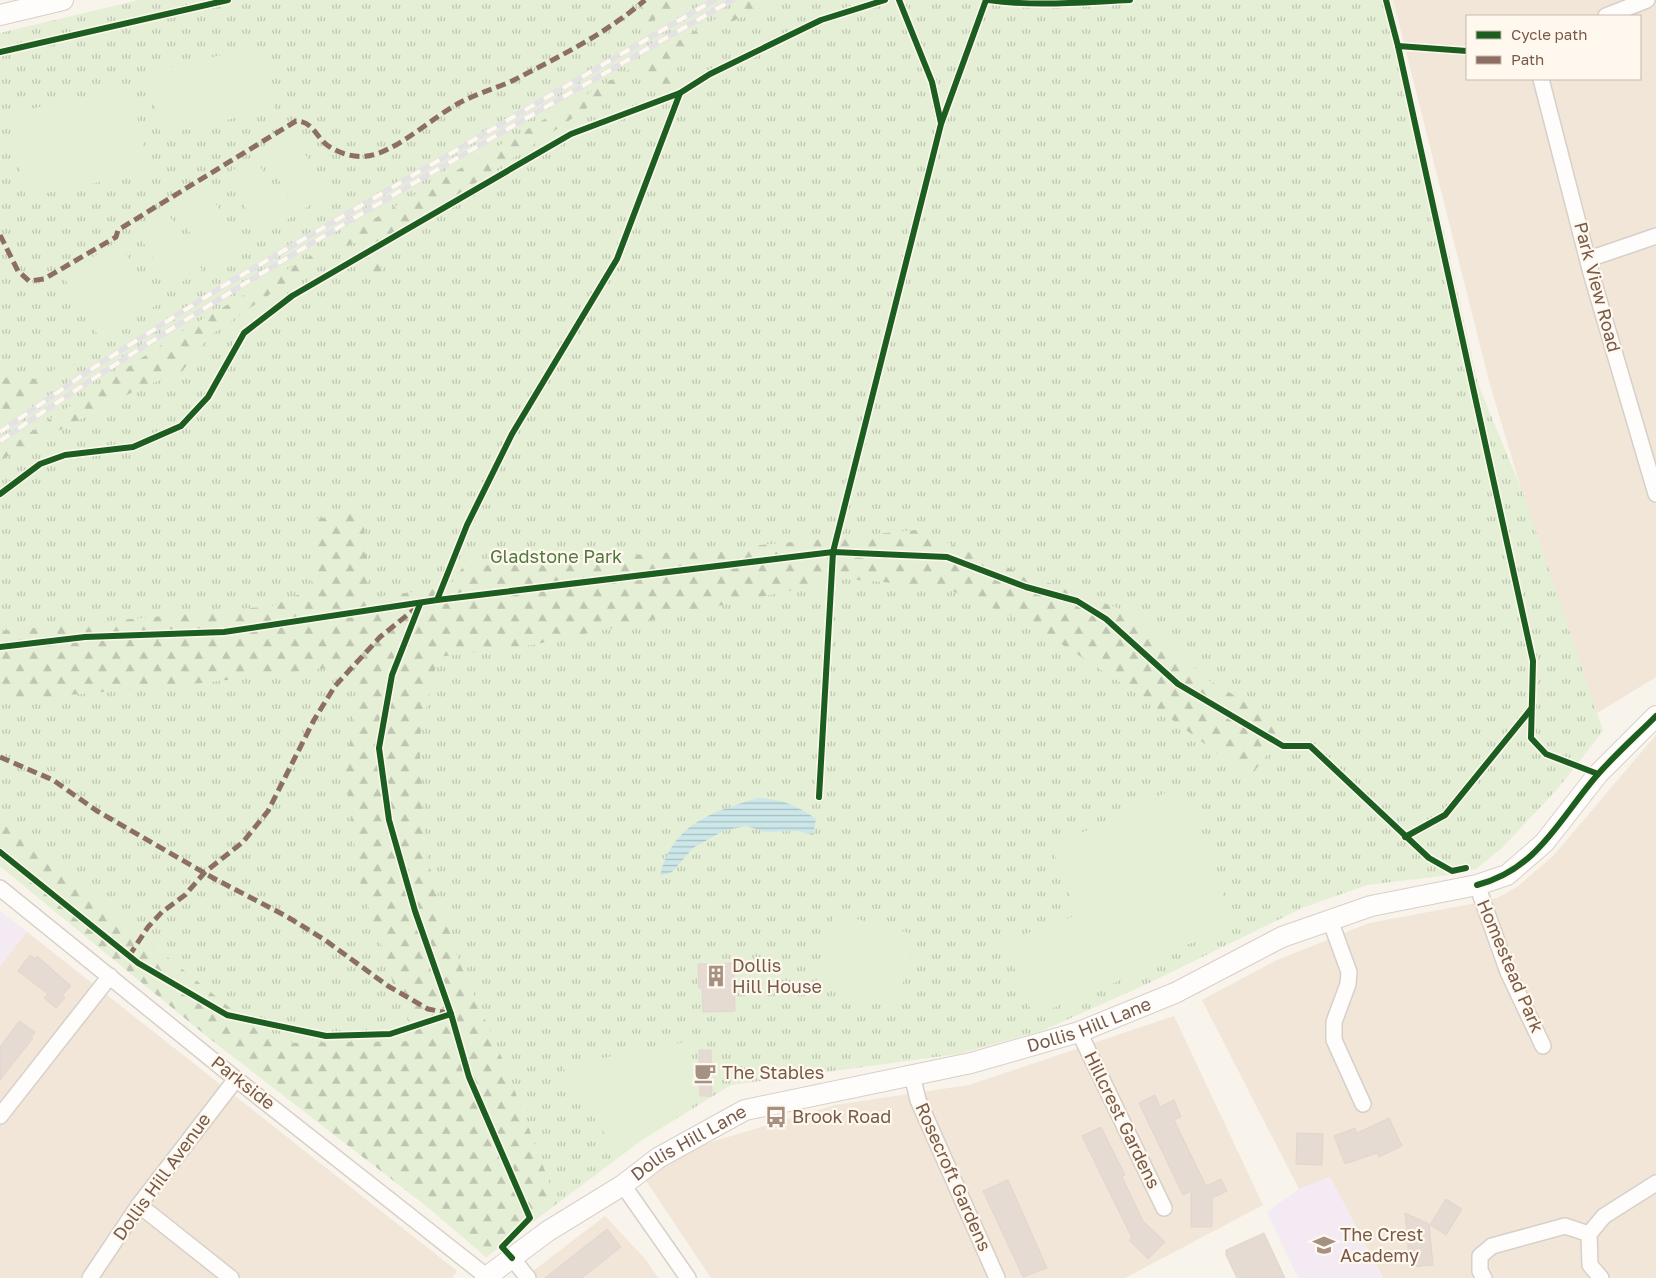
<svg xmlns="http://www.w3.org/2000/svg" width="1656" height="1278" viewBox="0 0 1656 1278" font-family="'Golos Text',sans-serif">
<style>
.residential{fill:#f1e6d8;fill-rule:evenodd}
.education{fill:#f4eaf3}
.grass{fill:url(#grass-tufts)}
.forest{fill:url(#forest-firs)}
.garden{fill:#e4efd6}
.water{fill:url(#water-rules)}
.building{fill:#e5dbd3;stroke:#e1d6cd}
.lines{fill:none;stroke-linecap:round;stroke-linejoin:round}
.street-casing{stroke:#d7d0c9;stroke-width:18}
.secondary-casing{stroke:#d8d0c8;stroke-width:22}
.street{stroke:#fefdfc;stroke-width:15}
.secondary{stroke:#fefdfc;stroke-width:20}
.rail-casing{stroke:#e5e2e5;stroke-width:5.5}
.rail{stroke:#fff8ee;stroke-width:4;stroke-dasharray:11;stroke-linecap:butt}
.quiet{stroke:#8d6e63;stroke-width:5;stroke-dasharray:10 5;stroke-linecap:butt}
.cycleway-casing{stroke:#fff8ee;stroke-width:9}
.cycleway{stroke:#1b5e20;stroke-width:6}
.labels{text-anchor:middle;stroke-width:4.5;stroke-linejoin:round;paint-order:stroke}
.street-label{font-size:18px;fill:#795a49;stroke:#fff8ee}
.park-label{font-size:18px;fill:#50793e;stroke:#fff8ee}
.poi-label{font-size:18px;fill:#795a49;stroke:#fff8ee;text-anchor:start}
</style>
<defs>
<pattern id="grass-tufts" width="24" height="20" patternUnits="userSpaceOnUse" patternTransform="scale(1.25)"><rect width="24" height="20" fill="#e4efd6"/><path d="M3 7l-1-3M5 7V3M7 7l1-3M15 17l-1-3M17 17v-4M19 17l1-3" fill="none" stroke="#bec5b0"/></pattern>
<pattern id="forest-firs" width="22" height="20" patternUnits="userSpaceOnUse" patternTransform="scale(1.25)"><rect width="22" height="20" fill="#e4efd6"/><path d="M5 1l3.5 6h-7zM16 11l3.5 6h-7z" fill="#bec5b0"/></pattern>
<pattern id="water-rules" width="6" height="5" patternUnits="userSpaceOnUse" patternTransform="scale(1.25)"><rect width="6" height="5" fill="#cce7e9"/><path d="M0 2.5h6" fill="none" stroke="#aabebf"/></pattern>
</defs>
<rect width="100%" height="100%" fill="#f8f3eb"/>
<g class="residential">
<path d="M 1393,0 L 1656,0 L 1656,677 L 1589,718 L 1489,381 ZM 1467,16 L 1640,16 L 1640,79 L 1467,79 Z"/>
<polygon points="1656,735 1656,1278 1383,1278 1330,1177 1299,1189 1202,1000 1275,961 1369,923 1477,903 1497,898 1517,887 1553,856"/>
<polygon points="27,932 457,1271 452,1278 0,1278 0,966"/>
<polygon points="1174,1016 1263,1205 1125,1278 711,1278 643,1176 698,1146 835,1105 969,1085"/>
<polygon points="605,1216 646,1260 658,1278 537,1278 532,1272"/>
</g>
<g class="education">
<polygon points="0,911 27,932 0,966"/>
<polygon points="1330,1177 1382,1278 1298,1278 1267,1212 1299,1189"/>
</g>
<polygon class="grass" points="139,0 1392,0 1478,384 1524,496 1603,731 1559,787 1502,848 1476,869 1449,875 1367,885 1302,908 1151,982 1042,1031 958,1054 731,1085 642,1140 486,1257 429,1208 209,1038 0,866 0,33"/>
<g class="forest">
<polygon points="639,0 689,0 647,24 643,20"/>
<polygon points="748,0 778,0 689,42 674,69 675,85 663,84 638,72 557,129 385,242 379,259 383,273 383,293 373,286 366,239 334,250 208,337 181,373 144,386 60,430 35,439 0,461 0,454 22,438 179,333"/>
<polygon points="74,357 85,357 0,419 0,380 18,373 37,380"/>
<polygon points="363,512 369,598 449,587 463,567 732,548 916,530 1013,570 1137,615 1208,680 1288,727 1250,777 1129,688 1029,623 943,587 846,579 532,645 438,657 419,740 427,859 458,959 505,1065 557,1203 486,1257 429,1208 209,1038 0,866 0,821 261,1033 294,1043 417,1041 392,979 358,875 346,772 360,664 193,684 0,701 0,631 272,606 311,589 316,519"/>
</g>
<g class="garden">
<polygon points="262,46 274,109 161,135 148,72"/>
<polygon points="131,87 149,172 26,197 8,114"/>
<polygon points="293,135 330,194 298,212 262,152"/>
<polygon points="254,157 292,217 262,234 225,175"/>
<polygon points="206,187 241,247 210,265 173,206"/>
<polygon points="166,210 202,270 172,288 134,228"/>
<polygon points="118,241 158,304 100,339 63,276"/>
<polygon points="1184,786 1211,856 1233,926 1167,953 1170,960 1033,1016 1004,942 1077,915 1051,844 1118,819 1116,812"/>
<polygon points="835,913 916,935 896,1009 815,986"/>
<polygon points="690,1041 695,1104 617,1154 562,1066"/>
</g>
<path class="water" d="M 757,798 C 780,799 797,805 816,819 L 813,835 L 797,831 L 766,832 L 746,826 L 723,831 L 693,848 L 672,872 L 660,876 C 673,823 711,813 757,798 Z"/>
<g class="building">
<polygon points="30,955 35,959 37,956 71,986 62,995 65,998 56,1008 44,998 48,994 18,971"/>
<polygon points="734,963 735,1011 703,1012 702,988 699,988 698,964"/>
<polygon points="19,1021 35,1032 31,1037 33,1038 0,1080 0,1047"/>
<polygon points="699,1050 711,1050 712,1096 700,1096"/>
<polygon points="1155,1095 1160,1107 1174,1100 1181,1117 1174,1120 1206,1186 1221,1179 1227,1191 1212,1198 1212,1227 1191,1227 1191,1191 1183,1195 1139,1103"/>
<polygon points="1389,1118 1402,1146 1379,1157 1377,1153 1345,1164 1334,1136 1355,1128 1357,1133"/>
<polygon points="1101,1127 1125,1175 1122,1177 1143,1221 1165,1242 1148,1259 1129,1240 1132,1238 1082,1136"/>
<polygon points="1297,1133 1323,1134 1322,1165 1296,1164"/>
<polygon points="1008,1180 1047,1268 1023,1277 983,1191"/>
<polygon points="1446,1199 1462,1209 1446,1235 1430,1225"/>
<polygon points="1405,1213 1429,1224 1433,1265 1410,1267"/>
<polygon points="607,1229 621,1247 582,1278 545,1278"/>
<polygon points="1264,1233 1285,1278 1237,1278 1226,1255 1226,1250"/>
</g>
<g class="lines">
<g class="street-casing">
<g id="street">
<polyline points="1606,16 1647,0"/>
<polyline points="1541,79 1591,273 1656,494"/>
<polyline points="1589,259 1656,236"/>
<polyline points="1477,885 1508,972 1543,1046"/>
<polyline points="0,888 236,1079 486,1276"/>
<polyline points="1330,920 1349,972 1348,984 1334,1022 1334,1040 1363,1104"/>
<polyline points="1079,1032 1164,1208"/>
<polyline points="912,1075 918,1100 997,1278"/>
<polyline points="0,1116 110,976"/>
<polyline points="623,1185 688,1278"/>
<polyline points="139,1205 231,1278"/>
<polyline points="512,1258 528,1278"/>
<polyline points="90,1278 139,1205 236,1079"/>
<polyline points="1484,1278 1480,1271 1480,1256 1492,1246 1565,1226 1589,1234"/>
<polyline points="1601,1278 1590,1265 1589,1234 1604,1216 1656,1183"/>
</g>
</g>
<g class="secondary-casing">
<g id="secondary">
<polyline points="0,15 63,0"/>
<path id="s1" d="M 485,1278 L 548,1231 L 623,1185 L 658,1158 L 745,1110 L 971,1063 L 1079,1032 L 1175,993 L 1282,937 L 1371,906 L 1477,885 L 1507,875 L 1544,843 L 1598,774 L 1656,716"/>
</g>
</g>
<use href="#street" class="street"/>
<use href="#secondary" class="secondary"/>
<g class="rail-casing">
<g id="rail">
<polyline points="0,432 90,370 223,286 714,0"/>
<path d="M 0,441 C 235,280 485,143 732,0"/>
</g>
</g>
<use href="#rail" class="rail"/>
<g class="quiet">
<path d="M 0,235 L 18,271 L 29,281 L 44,279 L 116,237 L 118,230 L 296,121 C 313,121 316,137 327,145 C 338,153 354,158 367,156 C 395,153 433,117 459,103 C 476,94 494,89 512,81 C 557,58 607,33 645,0"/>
<polyline points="0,757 53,780 97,811 215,879 286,916 325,940 388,986 428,1009 448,1013"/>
<polyline points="129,956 148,927 162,912 185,895 205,872 243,842 268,811 314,720 335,686 380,637 416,608"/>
</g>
<g class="cycleway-casing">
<g id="cycleway">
<polyline points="899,0 932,82 941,123"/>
<path d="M 988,0 C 1035,7 1083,2 1130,0"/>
<polyline points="1386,0 1398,46 1533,661 1531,738 1546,754 1598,774"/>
<polyline points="1398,46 1467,51"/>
<polyline points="0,52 228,0"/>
<polyline points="0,494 40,464 65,455 133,447 181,426 208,397 244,333 292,296 571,134 680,93 710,74 821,20 885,0"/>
<polyline points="437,600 467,525 512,434 617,259 680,93"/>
<polyline points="420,604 392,675 379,748 389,820 415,911 451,1014 469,1077 530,1218 502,1247 512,1258"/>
<polyline points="0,647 85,637 224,632 437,600 833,552 947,557 1026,587 1077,601 1106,619 1178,684 1283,746 1310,746 1429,858 1452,871 1466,868"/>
<polyline points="819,797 833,552 941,124 986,0"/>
<polyline points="1405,837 1445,815 1531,709"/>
<polyline points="0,852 138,963 227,1015 326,1036 390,1034 451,1014"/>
<path d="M 1477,885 C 1539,869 1560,817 1599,773 C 1617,753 1637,735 1656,716"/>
</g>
</g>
<use href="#cycleway" class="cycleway"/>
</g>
<defs>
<g id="building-bare" transform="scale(1.725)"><path d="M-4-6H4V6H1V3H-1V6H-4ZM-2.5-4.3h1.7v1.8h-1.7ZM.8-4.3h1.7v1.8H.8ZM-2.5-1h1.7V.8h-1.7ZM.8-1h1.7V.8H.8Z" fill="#a59082" stroke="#fff8ee" stroke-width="2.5" paint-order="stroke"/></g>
<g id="cafe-bare" transform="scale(1.725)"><path d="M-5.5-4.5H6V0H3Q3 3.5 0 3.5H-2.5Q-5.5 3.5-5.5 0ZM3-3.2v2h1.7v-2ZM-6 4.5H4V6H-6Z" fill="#a59082" stroke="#fff8ee" stroke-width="2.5" paint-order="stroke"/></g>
<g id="bus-bare" transform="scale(1.725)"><path d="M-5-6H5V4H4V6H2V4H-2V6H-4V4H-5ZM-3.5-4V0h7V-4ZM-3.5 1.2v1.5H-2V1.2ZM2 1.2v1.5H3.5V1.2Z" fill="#a59082" stroke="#fff8ee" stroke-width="2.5" paint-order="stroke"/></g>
<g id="school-bare" transform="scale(1.725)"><path d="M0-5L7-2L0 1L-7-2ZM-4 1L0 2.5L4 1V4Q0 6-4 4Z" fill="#a59082" stroke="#fff8ee" stroke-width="2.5" paint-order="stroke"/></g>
</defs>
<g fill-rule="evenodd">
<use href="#building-bare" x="716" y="976"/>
<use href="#cafe-bare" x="705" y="1073"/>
<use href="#bus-bare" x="776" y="1117"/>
<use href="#school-bare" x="1324" y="1245"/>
</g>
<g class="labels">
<g class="street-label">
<text transform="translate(1597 287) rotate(75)" y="6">Park View Road</text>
<text transform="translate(1510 966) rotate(67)" y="6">Homestead Park</text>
<text dy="6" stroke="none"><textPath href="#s1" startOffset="665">Dollis Hill Lane</textPath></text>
<text transform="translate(243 1083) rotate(38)" y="6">Parkside</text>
<text transform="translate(1122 1120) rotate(64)" y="6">Hillcrest Gardens</text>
<text dy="6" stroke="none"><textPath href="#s1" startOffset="245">Dollis Hill Lane</textPath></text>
<text transform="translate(162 1177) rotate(-54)" y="6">Dollis Hill Avenue</text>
<text transform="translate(953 1177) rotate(66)" y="6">Rosecroft Gardens</text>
</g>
<g class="park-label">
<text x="556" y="563">Gladstone Park</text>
</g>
<g class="poi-label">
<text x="732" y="972">Dollis<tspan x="732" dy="21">Hill House</tspan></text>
<text x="722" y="1079">The Stables</text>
<text x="792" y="1123">Brook Road</text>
<text x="1340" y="1241">The Crest<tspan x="1340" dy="21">Academy</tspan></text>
</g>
</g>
<rect x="1466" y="15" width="175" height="65" fill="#fff8ee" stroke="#c9b9ac"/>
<rect x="1476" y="31" width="25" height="8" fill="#1b5e20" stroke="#c9b9ac"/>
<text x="1511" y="40" font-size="15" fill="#795a49">Cycle path</text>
<rect x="1476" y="56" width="25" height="8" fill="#8d6e63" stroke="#c9b9ac"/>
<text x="1511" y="65" font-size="15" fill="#795a49">Path</text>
</svg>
